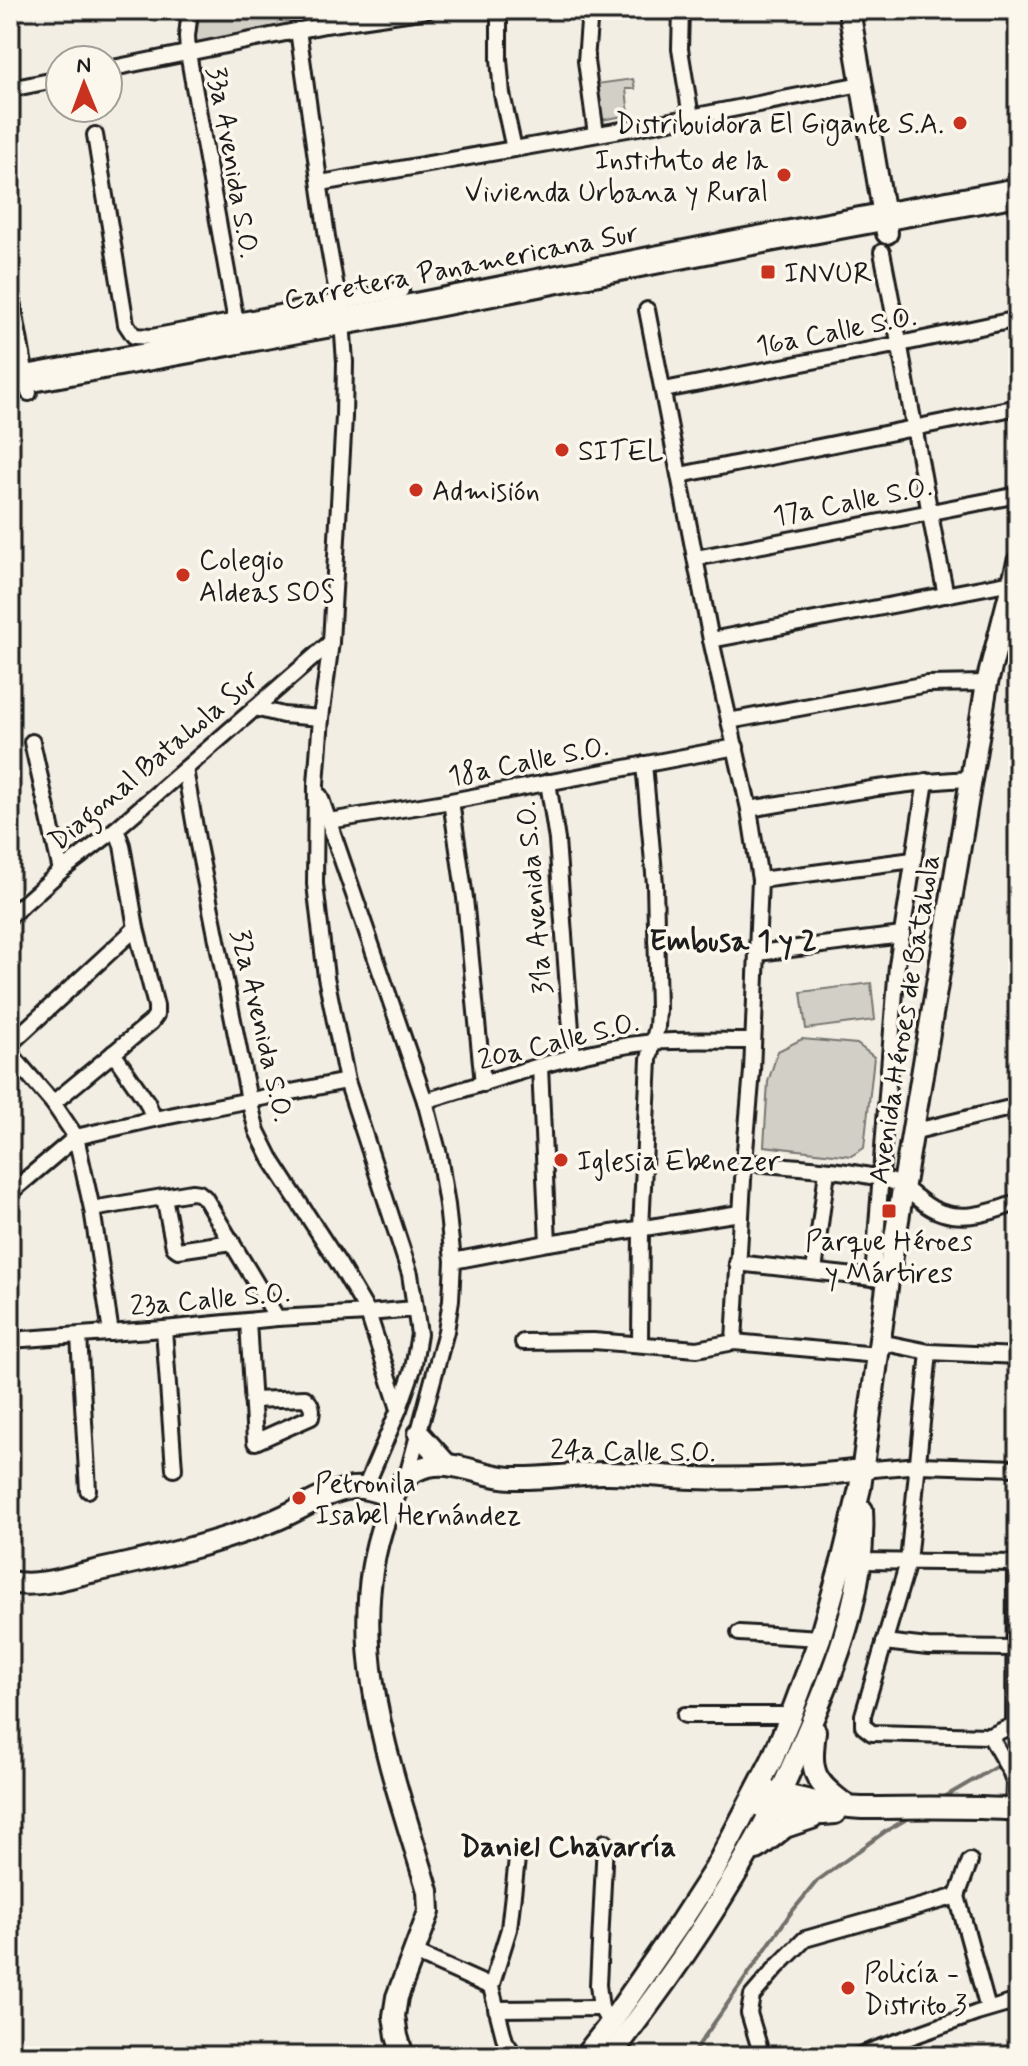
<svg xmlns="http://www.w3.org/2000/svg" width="1028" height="2066" viewBox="0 0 1028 2066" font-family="Mynerve,sans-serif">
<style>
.green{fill:#d2cfc6;stroke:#777671;stroke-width:2}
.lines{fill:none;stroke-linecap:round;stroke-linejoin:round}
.stream{stroke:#716f6b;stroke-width:4}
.street-casing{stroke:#1c1c1c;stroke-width:20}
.secondary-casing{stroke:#1c1c1c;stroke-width:26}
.highway-casing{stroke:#1c1c1c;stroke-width:32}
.street{stroke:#fbf7ec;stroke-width:14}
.secondary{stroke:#fbf7ec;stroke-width:20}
.highway{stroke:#fbf7ec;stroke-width:26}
.poi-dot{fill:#c8321e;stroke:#fbf7ec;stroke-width:3}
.labels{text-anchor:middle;stroke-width:7;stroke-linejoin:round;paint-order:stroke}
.poi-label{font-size:28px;fill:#1c1c1c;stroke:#fbf7ec;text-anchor:start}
.street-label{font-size:28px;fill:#1c1c1c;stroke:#fbf7ec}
.neighbourhood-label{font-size:30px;font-weight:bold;fill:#1c1c1c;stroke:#fbf7ec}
</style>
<rect width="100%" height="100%" fill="#f2eee4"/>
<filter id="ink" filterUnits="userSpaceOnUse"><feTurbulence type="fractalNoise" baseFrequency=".0125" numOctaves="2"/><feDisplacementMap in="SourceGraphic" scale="16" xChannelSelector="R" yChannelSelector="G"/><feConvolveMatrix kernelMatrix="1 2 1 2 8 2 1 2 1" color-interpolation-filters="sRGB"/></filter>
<g filter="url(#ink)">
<g class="green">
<polygon points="200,10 342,10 342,14 210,43 195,42"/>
<polygon points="633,79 635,89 626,89 629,115 602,120 596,84"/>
<polygon points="871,983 875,1020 806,1029 801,992"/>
<polygon points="802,1039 857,1044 874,1057 864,1148 851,1156 764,1146 768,1082 778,1051"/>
</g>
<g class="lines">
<g class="stream">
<polyline points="941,1799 1018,1754"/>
<polyline points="691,2056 790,1914 817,1881 886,1831 912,1816"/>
</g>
<g class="street-casing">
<g id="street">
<polyline points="190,10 187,36 188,53 236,322"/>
<polyline points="499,10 499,59 502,94 514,149"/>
<polyline points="590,10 586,61 596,134"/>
<polyline points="681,10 680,49 691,117"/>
<polyline points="298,30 327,237 342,321 345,362 344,417 331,642 321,718 316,784 315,884 326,977 347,1081 410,1274 419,1334 413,1369 399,1409 365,1488"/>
<polyline points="108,69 325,25 427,10"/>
<polyline points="10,89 60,79"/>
<polyline points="95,135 126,324 134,336 152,337 401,290"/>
<polyline points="321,183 655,124 861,84"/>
<path d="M 882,252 C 905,366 922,481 946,595"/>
<polyline points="10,287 29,393"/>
<polyline points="647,310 711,640 749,809 760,880 752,1071 744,1162 734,1342"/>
<polyline points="664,390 900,344 1018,319"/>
<polyline points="680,475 1018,407"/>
<polyline points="696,558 1018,495"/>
<polyline points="711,640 1012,582"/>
<polyline points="255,708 283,715 321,718"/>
<polyline points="729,721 927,684 987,683"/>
<polyline points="32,742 61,871"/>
<polyline points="185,769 198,845 249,1100 257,1131 272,1161 339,1264 368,1313 399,1409"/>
<polyline points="548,782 557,840 573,1057"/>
<polyline points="320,796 425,1101 439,1155 447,1205 453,1261 451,1300 446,1331 407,1476"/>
<polyline points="451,801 465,898 483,1084"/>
<path d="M 749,809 C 823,797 896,782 971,779"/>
<polyline points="329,821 451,801 736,747"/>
<polyline points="760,880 913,860"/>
<polyline points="10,916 61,871 116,829 331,642"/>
<polyline points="758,953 902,935"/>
<polyline points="10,1044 136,928"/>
<polyline points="10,1053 53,1103 76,1137 92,1209 111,1333"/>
<polyline points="113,1053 147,1102 154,1119"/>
<polyline points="540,1067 548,1243"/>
<path d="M 425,1101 C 500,1079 576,1050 653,1042 C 686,1039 720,1041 753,1041"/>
<polyline points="53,1103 151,1022 156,1015 156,1006 136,928 122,845 116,829"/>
<polyline points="912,1132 1018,1106"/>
<path d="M 744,1162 C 790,1167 839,1168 884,1179 C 901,1183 911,1194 925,1204 C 953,1225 989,1214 1018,1202"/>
<polyline points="10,1193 76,1137 154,1119 347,1081"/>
<polyline points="164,1197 174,1247 178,1250 232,1242"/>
<polyline points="92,1209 192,1192 199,1193 205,1198 277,1318"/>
<polyline points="453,1261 548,1243 740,1213"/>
<polyline points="737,1263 873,1278"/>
<polyline points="814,1271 827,1171"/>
<polyline points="888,1280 873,1278 897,965 926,781"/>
<path d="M 248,1321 L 255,1442 L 311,1417 C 313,1409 312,1404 305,1398 L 252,1400"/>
<polyline points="164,1329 174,1469"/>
<polyline points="79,1336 88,1490"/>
<polyline points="10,1340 164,1329 277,1318 368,1313 414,1309"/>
<polyline points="523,1342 593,1341 697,1349 734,1342 877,1355"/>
<polyline points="880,1342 929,1352 1018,1356"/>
<polyline points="640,1344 641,1229 649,1059 657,1027 658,1009 655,884 644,764"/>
<polyline points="929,1352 908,1562 863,1715 863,1726 872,1733 990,1736 1018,1723"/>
<polyline points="862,1470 919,1465 1018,1468"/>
<polyline points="862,1561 1018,1563"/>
<polyline points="739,1633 820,1638"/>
<polyline points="884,1642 928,1647 1015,1648"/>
<polyline points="685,1715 791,1715"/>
<polyline points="1014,1725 1015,1563"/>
<polyline points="990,1736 1011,1773 1014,1783 1013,1809"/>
<polyline points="605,1842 598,1985 601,2008 610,2024"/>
<polyline points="957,1896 988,2009"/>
<polyline points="415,1953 491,1987"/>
<polyline points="496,2009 601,2008"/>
<polyline points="759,2046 749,2013 752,1996 777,1967 805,1939 957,1896 970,1861"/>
<polyline points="515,2056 505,2041 491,1987 509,1929 517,1859"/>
<polyline points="857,2056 977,2013 1018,2001"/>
</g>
</g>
<g class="secondary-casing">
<g id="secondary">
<polyline points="849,10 887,233"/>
<polyline points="419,1434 446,1464"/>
<path d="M 10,1582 C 38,1588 68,1577 95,1571 C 155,1558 215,1544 273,1521 C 299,1511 324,1492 352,1488 C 366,1486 380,1493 393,1497"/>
<path d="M 815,1731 C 810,1772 812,1780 846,1805"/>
<path d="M 769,1791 C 794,1798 836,1807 862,1808 C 914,1808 966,1806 1018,1810"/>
<path d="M 760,1806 C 784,1814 809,1816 835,1813"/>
<polyline points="757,1849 785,1827 812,1818"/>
<path d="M 403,2056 L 397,2036 L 394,2016 L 397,1997 L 429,1912 L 428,1891 C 393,1773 341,1642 385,1519 C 392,1501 398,1478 417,1470 C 448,1455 480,1477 512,1478 C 542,1479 572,1474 602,1473 C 633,1472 663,1477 693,1478 C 750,1480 806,1477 862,1470"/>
<polyline points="585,2056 610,2024 680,1923 715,1869 772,1760 791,1715 820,1638 843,1558 860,1488 888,1280 987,683 1018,562"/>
<path d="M 610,2056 C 670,1979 726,1898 771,1811 C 787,1780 800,1748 814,1716 C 842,1650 866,1583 862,1510"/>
</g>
</g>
<g class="highway-casing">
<polyline id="highway" points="10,382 380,314 736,244 1018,192"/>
</g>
<use href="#street" class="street"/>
<use href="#secondary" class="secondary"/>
<use href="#highway" class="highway"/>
</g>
</g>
<g class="poi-dot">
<circle cx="960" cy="123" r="8"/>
<circle cx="784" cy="175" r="8"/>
<rect x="760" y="264" width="16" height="16" rx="4"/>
<circle cx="562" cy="450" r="8"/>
<circle cx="416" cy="490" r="8"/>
<circle cx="183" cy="575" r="8"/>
<circle cx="561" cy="1160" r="8"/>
<rect x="881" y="1203" width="16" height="16" rx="4"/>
<circle cx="299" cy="1498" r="8"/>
<circle cx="848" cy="1988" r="8"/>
</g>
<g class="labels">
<g class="poi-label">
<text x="944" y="133" text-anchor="end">Distribuidora El Gigante S.A.</text>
<text x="768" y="169" text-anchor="end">Instituto de la<tspan x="768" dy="32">Vivienda Urbana y Rural</tspan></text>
<text x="784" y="282">INVUR</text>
<text x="578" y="460">SITEL</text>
<text x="432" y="500">Admisión</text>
<text x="199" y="569">Colegio<tspan x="199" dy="32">Aldeas SOS</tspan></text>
<text x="577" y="1170">Iglesia Ebenezer</text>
<text x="889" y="1250" text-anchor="middle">Parque Héroes<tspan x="889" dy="32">y Mártires</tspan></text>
<text x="315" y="1492">Petronila<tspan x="315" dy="32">Isabel Hernández</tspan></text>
<text x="864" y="1982">Policía -<tspan x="864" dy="32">Distrito 3</tspan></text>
</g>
<g class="street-label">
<text transform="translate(234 162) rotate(80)" y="10">33a Avenida S.O.</text>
<text transform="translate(461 265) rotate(-11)" y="10">Carretera Panamericana Sur</text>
<text transform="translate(836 330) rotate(-11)" y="10">16a Calle S.O.</text>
<text transform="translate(852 500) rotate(-11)" y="10">17a Calle S.O.</text>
<text transform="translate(153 759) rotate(-40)" y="10">Diagonal Batahola Sur</text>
<text transform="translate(528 760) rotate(-11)" y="10">18a Calle S.O.</text>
<text transform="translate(533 898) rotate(-95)" y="10">31a Avenida S.O.</text>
<text transform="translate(903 1019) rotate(-81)" y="10">Avenida Héroes de Batahola</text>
<text transform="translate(263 1025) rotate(77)" y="10">32a Avenida S.O.</text>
<text transform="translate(558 1040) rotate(-14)" y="10">20a Calle S.O.</text>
<text transform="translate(210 1298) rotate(-5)" y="10">23a Calle S.O.</text>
<text transform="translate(633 1450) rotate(1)" y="10">24a Calle S.O.</text>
</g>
<g class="neighbourhood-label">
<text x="733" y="950">Embusa 1 y 2</text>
<text x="568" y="1856">Daniel Chavarría</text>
</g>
</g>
<rect width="1028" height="2066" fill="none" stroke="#fbf7ec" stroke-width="40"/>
<rect x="20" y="20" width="988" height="2026" fill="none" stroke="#1c1c1c" stroke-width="3" filter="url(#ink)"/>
<g transform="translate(84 84) rotate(359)"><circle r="38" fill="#fbf7ec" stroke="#a29f99" stroke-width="2"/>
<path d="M0-6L14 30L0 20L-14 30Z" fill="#c8321e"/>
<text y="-12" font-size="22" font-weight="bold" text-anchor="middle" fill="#1c1c1c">N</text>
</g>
</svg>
